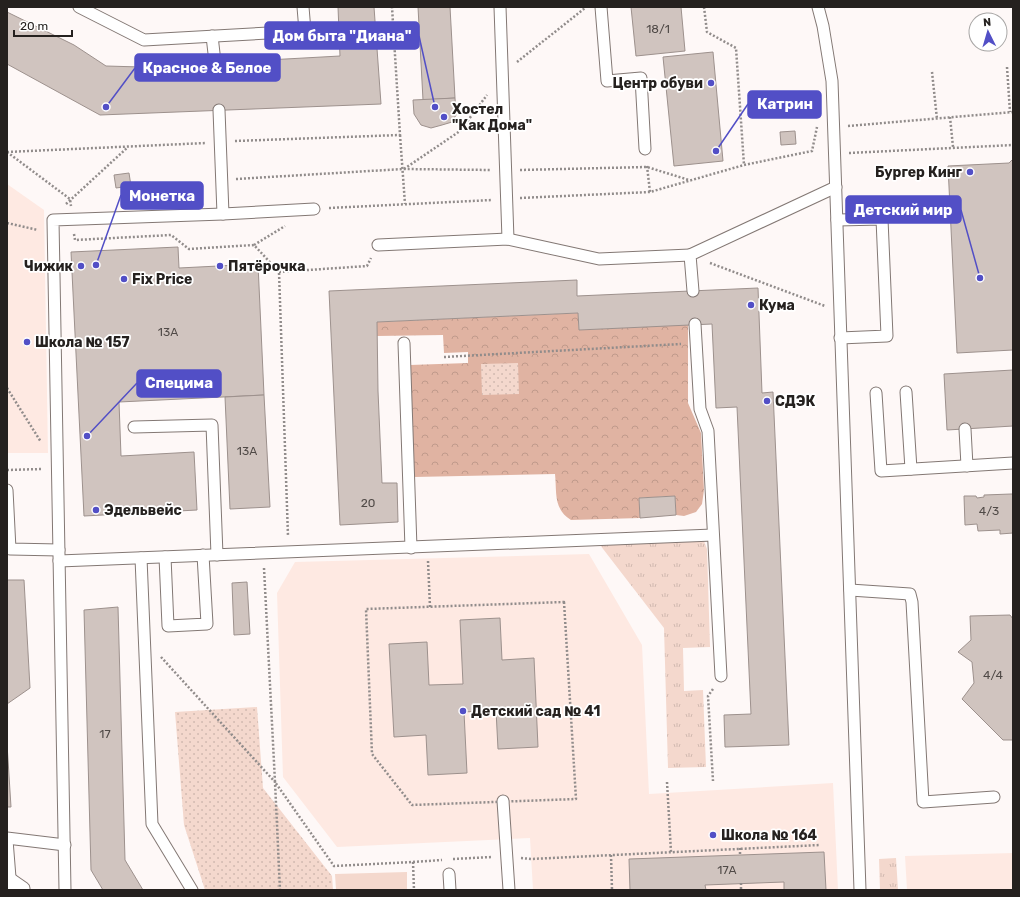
<svg xmlns="http://www.w3.org/2000/svg" width="1020" height="897" viewBox="0 0 1020 897" font-family="Rubik,sans-serif">
<style>
.built{fill:#fee9e2}
.grass{fill:url(#grass-tufts)}
.forest{fill:url(#forest-crowns)}
.park{fill:url(#park-dots)}
.pitch{fill:#f4d8cd}
.building{fill:#d0c4bf;stroke:#9d918d}
.lines{fill:none;stroke-linecap:round;stroke-linejoin:round}
.lane-casing{stroke:#837874;stroke-width:13}
.path{stroke:#918c8b;stroke-width:2.5;stroke-dasharray:2 2;stroke-linecap:butt}
.lane{stroke:#fff;stroke-width:11}
.poi-dot{fill:#524fc6;stroke:#fff;stroke-width:1.5}
.labels{text-anchor:middle;stroke-width:3.5;stroke-linejoin:round;paint-order:stroke}
.number-label{font-size:12px;fill:#504a47}
.poi-label{font-size:14px;font-weight:bold;fill:#25211f;stroke:#fff;text-anchor:start}
.leader{fill:none;stroke:#524fc6;stroke-width:1.5}
.callout-dot{fill:#524fc6;stroke:#fff;stroke-width:1.5}
.callout{fill:#524fc6;stroke:#524fc6;stroke-width:1.5}
.callout-label{font-size:15px;text-anchor:middle;font-weight:bold;fill:#fff}
</style>
<defs>
<pattern id="grass-tufts" width="24" height="20" patternUnits="userSpaceOnUse"><rect width="24" height="20" fill="#f4d8cd"/><path d="M3 7l-1-3M5 7V3M7 7l1-3M15 17l-1-3M17 17v-4M19 17l1-3" fill="none" stroke="#d1b9b0"/></pattern>
<pattern id="forest-crowns" width="20" height="18" patternUnits="userSpaceOnUse"><rect width="20" height="18" fill="#e0b3a2"/><path d="M2 6a3 3 0 1 1 6 0M12 15a3 3 0 1 1 6 0" fill="none" stroke="#c09a8b"/></pattern>
<pattern id="park-dots" width="8" height="8" patternUnits="userSpaceOnUse"><rect width="8" height="8" fill="#f4d8cd"/><path d="M2 2h.1M6 6h.1" fill="none" stroke="#d1b9b0" stroke-width="1.8" stroke-linecap="round"/></pattern>
</defs>
<rect width="100%" height="100%" fill="#fef8f7"/>
<g class="built">
<polygon points="7,184 44,210 48,453 7,453"/>
<polygon points="589,554 642,645 649,794 833,783 838,890 533,890 530,838 337,847 283,777 277,593 295,562"/>
<polygon points="1013,853 1013,890 907,890 905,856"/>
</g>
<g class="grass">
<polygon points="704,541 707,549 710,647 683,648 684,691 703,690 706,767 668,768 664,628 600,545"/>
<polygon points="896,858 898,890 880,890 879,859"/>
</g>
<path class="forest" d="M 578,313 L 579,330 L 688,324 L 688,403 L 701,433 L 704,490 L 702,504 L 696,512 L 684,516 L 676,515 L 675,496 L 639,498 L 640,518 L 571,520 C 553,509 557,492 555,474 L 414,477 L 410,365 L 468,363 L 468,352 L 444,353 L 443,335 L 377,336 L 377,322 Z"/>
<g class="park">
<polygon points="518,363 519,394 482,395 481,364"/>
<polygon points="257,707 263,788 332,876 333,890 205,890 184,825 175,712"/>
</g>
<polygon class="pitch" points="407,872 407,890 336,890 335,874"/>
<g class="building">
<polygon points="338,7 374,7 381,104 100,115 7,64 7,12 74,45 106,66 141,67 340,56"/>
<polygon points="418,7 450,7 455,98 423,100"/>
<polygon points="631,7 681,7 685,51 636,56"/>
<polygon points="713,52 723,161 674,166 663,57"/>
<polygon points="455,98 456,115 452,122 442,125 431,128 421,125 414,114 413,100"/>
<polygon points="795,131 796,144 781,145 780,132"/>
<polygon points="1013,159 1013,350 957,353 948,166 1009,163"/>
<polygon points="129,173 131,186 116,188 114,175"/>
<polygon points="178,247 179,268 258,264 264,395 119,402 121,456 194,452 197,510 84,516 71,252"/>
<polygon points="577,280 577,296 758,288 762,393 773,392 789,745 725,747 724,715 751,714 737,407 716,408 712,324 579,330 578,313 377,322 378,391 382,483 397,483 398,522 340,525 329,291"/>
<polygon points="1013,370 1013,426 947,430 944,374"/>
<polygon points="264,395 270,507 230,509 225,397"/>
<polygon points="1011,494 1013,494 1013,533 1000,534 1000,530 978,531 977,524 965,525 964,496 976,496 977,498 984,497 984,495"/>
<polygon points="675,496 676,515 640,518 639,498"/>
<polygon points="7,580 24,580 30,688 7,704"/>
<polygon points="247,582 250,634 234,635 232,583"/>
<polygon points="118,607 125,860 143,890 103,890 91,870 84,610"/>
<polygon points="1010,615 1013,619 1013,740 1003,740 962,699 974,683 972,662 958,652 971,640 970,616"/>
<polygon points="500,618 502,660 534,658 538,747 498,749 496,710 464,712 467,773 428,775 426,735 394,737 389,644 427,642 429,685 463,684 460,620"/>
<polygon points="7,744 11,807 7,807"/>
<polygon points="824,852 826,890 784,890 784,882 705,885 706,890 630,890 629,859"/>
</g>
<g class="lines">
<g class="lane-casing">
<g id="lane">
<polyline points="79,7 144,40 305,31 303,7"/>
<polyline points="500,7 508,239"/>
<polyline points="601,7 607,81 641,78 645,149"/>
<polyline points="818,7 823,26 832,81 860,890"/>
<polyline points="212,36 215,62"/>
<polyline points="219,110 223,214"/>
<polyline points="837,220 882,219 887,336 840,338"/>
<polyline points="378,245 508,239 599,259 690,255"/>
<polyline points="693,291 690,255 836,187"/>
<polyline points="695,324 700,409 708,431 721,676"/>
<polyline points="404,343 411,548"/>
<polyline points="906,392 911,469"/>
<polyline points="876,393 881,471 1013,463"/>
<polyline points="134,427 212,425 217,555"/>
<polyline points="965,429 967,466"/>
<polyline points="7,490 10,549 59,550"/>
<polyline points="165,557 168,626 207,624 203,555"/>
<polyline points="141,558 152,824 192,890"/>
<polyline points="59,561 713,535"/>
<polyline points="850,590 910,594 912,602 923,802 994,797"/>
<polyline points="503,801 509,890"/>
<polyline points="7,838 65,845"/>
<polyline points="7,840 11,890"/>
<polyline points="449,874 450,890"/>
<polyline points="11,879 24,888 24,890"/>
<polyline points="65,890 53,220 223,214 314,209"/>
</g>
</g>
<g class="path">
<polyline points="704,7 707,32 736,48 744,165"/>
<polyline points="517,62 585,8"/>
<polyline points="1007,67 1010,112"/>
<polyline points="932,72 937,119"/>
<polyline points="950,117 953,147"/>
<polyline points="848,126 1013,112"/>
<polyline points="400,135 405,204"/>
<polyline points="235,141 400,135 392,7"/>
<polyline points="7,152 70,199 71,206"/>
<polyline points="7,152 206,143"/>
<polyline points="849,153 1013,145"/>
<polyline points="647,166 650,192"/>
<polyline points="404,169 460,131 487,95"/>
<polyline points="520,170 647,167 689,180"/>
<polyline points="236,179 403,169 491,170"/>
<polyline points="520,198 650,192 744,165 812,151 817,127"/>
<polyline points="66,204 128,147"/>
<polyline points="329,208 492,200"/>
<polyline points="7,223 38,230"/>
<polyline points="74,234 75,240 171,235 189,249 254,245 279,272 288,536"/>
<polyline points="254,245 285,226"/>
<polyline points="710,263 825,306"/>
<polyline points="279,272 367,266 371,258"/>
<polyline points="444,357 681,344"/>
<polyline points="7,388 41,442"/>
<polyline points="7,470 42,469"/>
<polyline points="428,561 430,607"/>
<polyline points="264,568 275,782 334,866 413,862 414,890"/>
<polygon points="564,602 576,799 412,805 372,754 366,609"/>
<polyline points="161,657 275,782 280,890"/>
<polyline points="713,689 708,696 713,781"/>
<polyline points="667,782 671,852"/>
<polyline points="740,848 740,855"/>
<polyline points="611,855 612,890"/>
<polyline points="521,858 531,859 820,845"/>
<polyline points="453,859 492,857"/>
<polyline points="413,862 442,860"/>
<polyline points="741,883 741,890"/>
</g>
<use href="#lane" class="lane"/>
</g>
<g class="poi-dot">
<circle cx="711" cy="83" r="4"/>
<circle cx="444" cy="117" r="4"/>
<circle cx="970" cy="172" r="4"/>
<circle cx="81" cy="266" r="4"/>
<circle cx="220" cy="266" r="4"/>
<circle cx="124" cy="279" r="4"/>
<circle cx="751" cy="305" r="4"/>
<circle cx="27" cy="342" r="4"/>
<circle cx="767" cy="401" r="4"/>
<circle cx="96" cy="510" r="4"/>
<circle cx="463" cy="711" r="4"/>
<circle cx="713" cy="835" r="4"/>
</g>
<g class="labels">
<g class="number-label">
<text x="658" y="33">18/1</text>
<text x="168" y="336">13А</text>
<text x="247" y="455">13А</text>
<text x="368" y="507">20</text>
<text x="989" y="515">4/3</text>
<text x="993" y="679">4/4</text>
<text x="105" y="738">17</text>
<text x="727" y="874">17А</text>
</g>
<g class="poi-label">
<text x="703" y="88" text-anchor="end">Центр обуви</text>
<text x="452" y="114">Хостел<tspan x="452" dy="16">"Как Дома"</tspan></text>
<text x="962" y="177" text-anchor="end">Бургер Кинг</text>
<text x="73" y="271" text-anchor="end">Чижик</text>
<text x="228" y="271">Пятёрочка</text>
<text x="132" y="284">Fix Price</text>
<text x="759" y="310">Кума</text>
<text x="35" y="347">Школа № 157</text>
<text x="775" y="406">СДЭК</text>
<text x="104" y="515">Эдельвейс</text>
<text x="471" y="716">Детский сад № 41</text>
<text x="721" y="840">Школа № 164</text>
</g>
</g>
<path class="leader" d="M435 107L419 36M106 107L135 68M716 151L748 104M96 265L121 195M980 278L961 210M87 436L137 383"/>
<g class="callout-dot">
<circle cx="435" cy="107" r="4"/>
<circle cx="106" cy="107" r="4"/>
<circle cx="716" cy="151" r="4"/>
<circle cx="96" cy="265" r="4"/>
<circle cx="980" cy="278" r="4"/>
<circle cx="87" cy="436" r="4"/>
</g>
<g class="callout">
<rect x="265" y="22" width="154" height="27" rx="4"/>
<rect x="135" y="54" width="145" height="27" rx="4"/>
<rect x="748" y="91" width="73" height="27" rx="4"/>
<rect x="121" y="182" width="82" height="27" rx="4"/>
<rect x="846" y="196" width="115" height="27" rx="4"/>
<rect x="137" y="370" width="84" height="27" rx="4"/>
</g>
<g class="callout-label">
<text x="342" y="41">Дом быта "Диана"</text>
<text x="207" y="73">Красное &amp; Белое</text>
<text x="785" y="109">Катрин</text>
<text x="162" y="201">Монетка</text>
<text x="903" y="215">Детский мир</text>
<text x="179" y="388">Специма</text>
</g>
<rect width="1020" height="897" fill="none" stroke="#25211f" stroke-width="16"/>
<g transform="translate(988 32) rotate(355)"><circle r="19" fill="#ffffff" stroke="#a8a6a5"/>
<path d="M0-3L7 15L0 10L-7 15Z" fill="#524fc6"/>
<text y="-6" font-size="11" font-weight="bold" text-anchor="middle" fill="#25211f">N</text>
</g>
<path d="M14 30v6h58v-6" fill="none" stroke="#25211f" stroke-width="2"/>
<text x="20" y="30" font-size="12" fill="#25211f" stroke="#ffffff" stroke-width="3" paint-order="stroke">20 m</text>
</svg>
